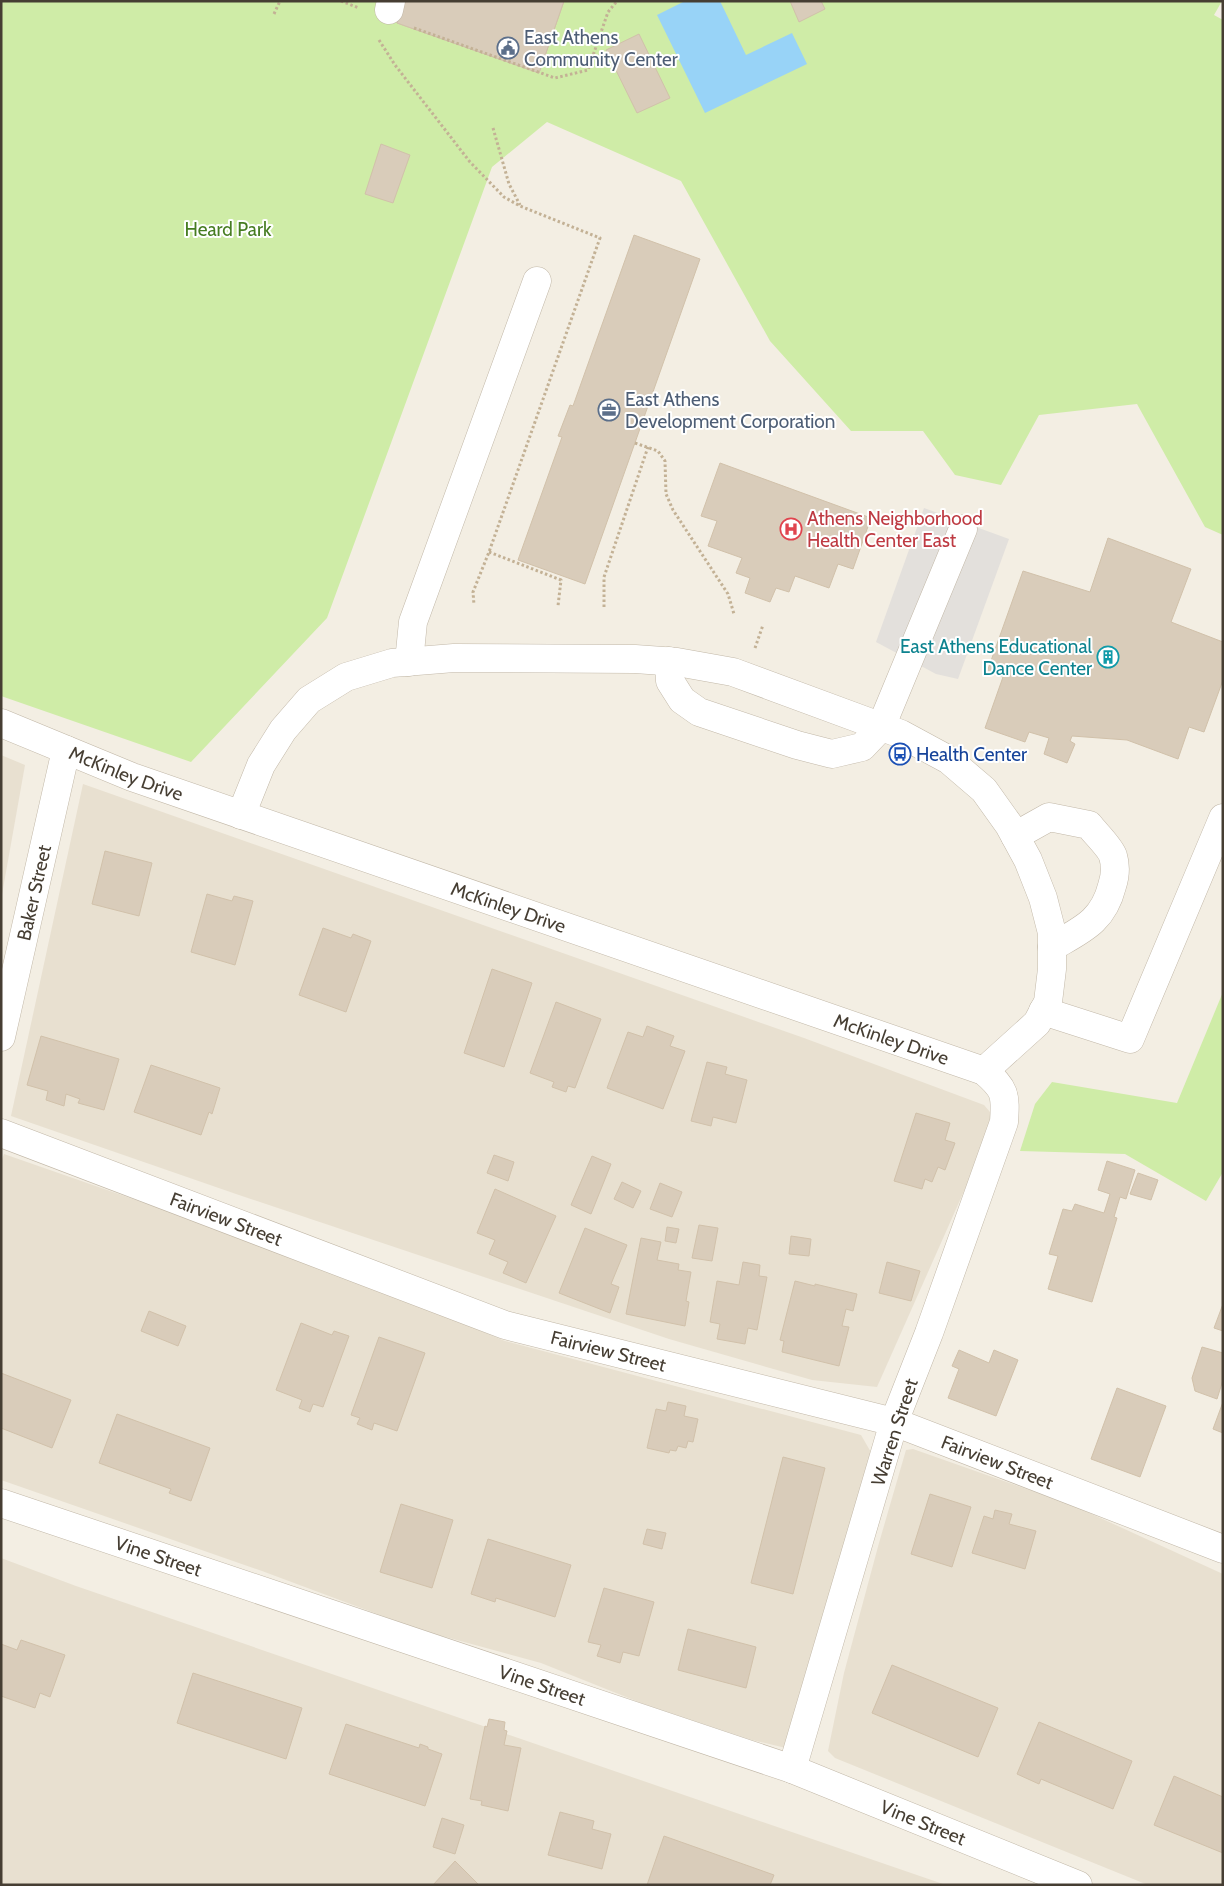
<svg xmlns="http://www.w3.org/2000/svg" width="1224" height="1886" viewBox="0 0 1224 1886" font-family="Cabin,sans-serif">
<style>
.residential{fill:#e8e0d0}
.green{fill:#cfeca7}
.parking{fill:#e3e0dc}
.water{fill:#98d3f7}
.building{fill:#d9ccba;stroke:#d1c1aa}
.lines{fill:none;stroke-linecap:round;stroke-linejoin:round}
.minor-casing{stroke:#c2b8a8;stroke-width:29}
.path{stroke:#c3b195;stroke-width:3;stroke-dasharray:2.5 2.5;stroke-linecap:butt}
.minor{stroke:#fff;stroke-width:28}
.labels{text-anchor:middle;stroke-width:4;stroke-linejoin:round;paint-order:stroke}
.service-label{font-size:19px;fill:#4e5e75;stroke:#fff;text-anchor:start}
.park-label{font-size:19px;fill:#467c21;stroke:#fff}
.health-label{font-size:19px;fill:#be3a42;stroke:#fff;text-anchor:start}
.culture-label{font-size:19px;fill:#0d838f;stroke:#fff;text-anchor:end}
.transit-label{font-size:19px;fill:#164399;stroke:#fff;text-anchor:start}
.street-label{font-size:19px;fill:#463e33;stroke:#fff}
</style>
<rect width="100%" height="100%" fill="#f3eee3"/>
<g class="residential">
<polygon points="1,755 25,765 1,900"/>
<polygon points="83,784 804,1038 984,1105 996,1119 877,1387 812,1380 669,1339 236,1194 11,1116"/>
<polygon points="4,1154 176,1214 401,1298 505,1341 861,1435 872,1454 790,1749 752,1740 641,1703 541,1663 420,1630 262,1571 1,1480 1,1162"/>
<polygon points="913,1449 1072,1505 1223,1574 1223,1885 1148,1885 835,1758 828,1751 844,1673 879,1543 906,1450"/>
<polygon points="1,1558 76,1586 946,1885 1,1885"/>
</g>
<g class="green">
<polygon points="1,1 1222,1 1214,15 1223,20 1223,535 1205,527 1137,404 1039,415 1001,485 955,475 923,431 851,431 770,341 681,181 547,122 492,167 327,618 191,762 1,696"/>
<polygon points="1223,992 1223,1172 1206,1201 1125,1154 1020,1151 1035,1104 1052,1082 1177,1103"/>
</g>
<polygon class="parking" points="924,508 1009,539 958,679 936,674 876,642"/>
<polygon class="water" points="685,1 720,1 746,55 792,33 807,64 705,113 657,15"/>
<g class="building">
<polygon points="405,1 564,1 539,73 397,23"/>
<polygon points="405,1 564,1 539,73 397,23"/>
<polygon points="790,1 821,1 825,9 799,22"/>
<polygon points="639,34 670,98 637,113 606,50"/>
<polygon points="381,144 410,155 393,203 365,194"/>
<polygon points="634,235 700,259 585,584 518,560 562,437 558,436 560,431 570,405 573,406"/>
<polygon points="720,463 871,518 853,569 838,564 829,588 795,576 789,592 776,588 770,602 745,593 750,578 736,573 742,558 708,546 717,521 701,516"/>
<polygon points="1108,538 1191,569 1171,622 1223,642 1223,680 1204,732 1189,727 1178,759 1127,740 1072,736 1070,741 1075,744 1067,763 1044,754 1049,738 1029,732 1025,742 985,728 1003,677 987,672 1023,571 1090,592"/>
<polygon points="105,851 152,863 139,916 92,904"/>
<polygon points="207,894 232,901 234,896 253,901 235,965 191,952"/>
<polygon points="323,928 351,938 353,934 371,941 346,1012 299,995"/>
<polygon points="492,969 532,983 504,1067 464,1053"/>
<polygon points="556,1002 601,1019 575,1088 568,1086 566,1092 552,1087 554,1082 530,1073"/>
<polygon points="647,1026 674,1036 670,1046 685,1051 663,1109 607,1088 628,1032 643,1037"/>
<polygon points="41,1036 119,1059 104,1110 78,1103 80,1099 66,1094 64,1106 46,1100 48,1091 27,1085"/>
<polygon points="707,1062 727,1067 725,1074 747,1080 736,1123 713,1117 711,1126 691,1121"/>
<polygon points="151,1065 220,1088 212,1114 209,1112 201,1135 134,1112"/>
<polygon points="916,1113 950,1123 945,1140 955,1143 945,1170 938,1167 932,1182 925,1179 922,1189 894,1181"/>
<polygon points="494,1155 514,1162 508,1181 487,1173"/>
<polygon points="592,1156 611,1164 591,1214 571,1205"/>
<polygon points="1107,1161 1135,1170 1126,1199 1120,1197 1114,1217 1117,1218 1092,1302 1048,1289 1058,1256 1049,1254 1063,1209 1072,1211 1075,1204 1104,1213 1110,1194 1098,1190"/>
<polygon points="1138,1173 1158,1180 1151,1200 1130,1194"/>
<polygon points="622,1182 641,1191 633,1208 614,1199"/>
<polygon points="660,1183 682,1192 672,1217 650,1209"/>
<polygon points="495,1189 556,1216 526,1283 503,1273 508,1262 489,1254 495,1240 477,1233"/>
<polygon points="699,1225 718,1228 712,1261 692,1258"/>
<polygon points="667,1227 679,1229 676,1243 665,1241"/>
<polygon points="585,1228 627,1245 611,1284 619,1287 610,1313 559,1293"/>
<polygon points="791,1236 811,1239 809,1256 789,1254"/>
<polygon points="641,1238 661,1242 657,1260 679,1264 678,1270 691,1272 686,1301 689,1302 685,1326 626,1314"/>
<polygon points="743,1262 760,1265 759,1276 767,1277 757,1330 748,1328 745,1344 717,1339 720,1324 710,1322 717,1281 739,1285"/>
<polygon points="887,1262 920,1271 911,1301 879,1293"/>
<polygon points="795,1281 815,1286 815,1284 857,1294 853,1311 846,1309 842,1326 849,1327 839,1366 782,1352 784,1341 780,1340"/>
<polygon points="1223,1304 1223,1331 1214,1328"/>
<polygon points="149,1311 186,1326 178,1346 141,1331"/>
<polygon points="301,1323 332,1335 334,1331 349,1336 323,1407 313,1404 310,1412 299,1408 302,1400 276,1390"/>
<polygon points="379,1337 425,1353 397,1431 374,1423 372,1430 357,1424 360,1418 351,1415"/>
<polygon points="1202,1347 1223,1353 1223,1380 1217,1399 1195,1391 1192,1378"/>
<polygon points="959,1350 989,1363 994,1350 1018,1360 996,1416 948,1398 959,1369 952,1366"/>
<polygon points="1,1373 71,1400 52,1448 1,1428"/>
<polygon points="1117,1388 1166,1406 1140,1477 1091,1459"/>
<polygon points="668,1402 686,1406 684,1416 698,1419 693,1442 688,1441 686,1448 678,1446 676,1451 670,1450 669,1453 647,1448 656,1409 666,1411"/>
<polygon points="1223,1402 1223,1433 1213,1429"/>
<polygon points="117,1414 210,1448 191,1501 169,1493 171,1489 99,1463"/>
<polygon points="783,1457 825,1468 793,1594 751,1583"/>
<polygon points="930,1494 971,1507 952,1567 911,1554"/>
<polygon points="401,1504 453,1520 432,1588 380,1572"/>
<polygon points="995,1510 1012,1514 1009,1524 1036,1531 1025,1569 972,1553 984,1516 993,1519"/>
<polygon points="647,1529 666,1533 662,1549 643,1544"/>
<polygon points="488,1539 571,1565 555,1617 496,1598 495,1602 471,1594"/>
<polygon points="604,1588 654,1602 639,1656 623,1652 620,1663 597,1656 601,1645 588,1642"/>
<polygon points="688,1629 756,1647 746,1688 678,1670"/>
<polygon points="21,1640 65,1655 50,1697 40,1693 35,1708 1,1696 1,1644 17,1650"/>
<polygon points="892,1665 998,1708 978,1757 872,1713"/>
<polygon points="193,1673 302,1708 286,1759 177,1723"/>
<polygon points="489,1719 505,1722 504,1730 507,1731 504,1745 521,1748 508,1811 481,1805 482,1801 470,1799 485,1726 487,1727"/>
<polygon points="1039,1722 1132,1761 1113,1809 1041,1779 1039,1784 1017,1774"/>
<polygon points="346,1724 419,1748 420,1744 428,1747 428,1749 442,1754 425,1806 329,1774"/>
<polygon points="1174,1776 1223,1797 1223,1853 1154,1825"/>
<polygon points="560,1812 594,1821 592,1829 611,1834 602,1869 548,1855"/>
<polygon points="442,1818 464,1825 455,1854 433,1847"/>
<polygon points="664,1836 774,1875 770,1885 647,1885"/>
<polygon points="455,1861 479,1885 433,1885"/>
</g>
<g class="lines">
<g class="minor-casing">
<g id="minor">
<polyline points="389,10 391,1"/>
<polyline points="669,661 670,681 682,700 699,712 797,745 832,754 862,747 881,727 963,529"/>
<polyline points="409,662 413,622 537,281"/>
<path id="s1" d="M 1,723 L 132,777 L 984,1071 C 1005,1089 1006,1094 1004,1122 L 929,1333 L 894,1422 L 792,1769"/>
<polyline points="241,815 261,765 283,730 309,700 346,677 392,663 454,658 635,659 677,662 733,672 901,734 949,760 984,790 1009,825 1028,860 1043,898 1052,933 1052,969 1048,1002 1037,1023 984,1071"/>
<path d="M 1015,836 L 1049,817 L 1089,825 C 1095,833 1110,847 1113,856 C 1116,866 1115,877 1112,886 C 1103,922 1081,930 1052,947"/>
<polyline points="1043,1011 1130,1039 1223,818"/>
<path id="s2" d="M 1,1037 L 66,750"/>
<path id="s3" d="M 1,1133 L 505,1325 L 894,1422 L 1223,1549"/>
<path id="s4" d="M 1,1503 L 792,1769 L 1078,1885"/>
</g>
</g>
<g class="path">
<polyline points="341,1 359,8"/>
<polyline points="274,14 280,1"/>
<polyline points="414,28 555,78 588,70 608,12 617,1"/>
<polyline points="379,40 395,65 470,162 504,197 520,206 600,238 489,552 473,592 474,605"/>
<polyline points="493,128 509,184 520,205"/>
<polyline points="635,443 658,451 665,461 666,494 673,510 728,594 734,614"/>
<polyline points="489,552 561,580 558,606"/>
<polyline points="604,607 604,577 648,447"/>
<polyline points="755,648 763,625"/>
</g>
<use href="#minor" class="minor"/>
</g>
<defs>
<g id="civic-ring" transform="scale(1.125)"><circle r="9.5" fill="#fff" stroke="#5c6f8a" stroke-width="1.5"/><path d="M-.6-6.5H3V-4.5H.6V-3L4-1V1h2V6H-6V1h2V-1L-.6-3ZM-1.2 2.5V6h2.4V2.5Z" fill="#5c6f8a"/></g>
<g id="office-ring" transform="scale(1.125)"><circle r="9.5" fill="#fff" stroke="#5c6f8a" stroke-width="1.5"/><path d="M-6-3h4V-5.5h4V-3h4V5H-6ZM-1-4.5V-3h2v-1.5ZM-6 0V1H6V0Z" fill="#5c6f8a"/></g>
<g id="hospital-ring" transform="scale(1.125)"><circle r="9.5" fill="#fff" stroke="#e0444e" stroke-width="1.5"/><path d="M-5-5h3v3.5h4V-5h3V5h-3V1.5h-4V5h-3Z" fill="#e0444e"/></g>
<g id="building-ring" transform="scale(1.125)"><circle r="9.5" fill="#fff" stroke="#0f9aa8" stroke-width="1.5"/><path d="M-4-6H4V6H1V3H-1V6H-4ZM-2.5-4.3h1.7v1.8h-1.7ZM.8-4.3h1.7v1.8H.8ZM-2.5-1h1.7V.8h-1.7ZM.8-1h1.7V.8H.8Z" fill="#0f9aa8"/></g>
<g id="bus-ring" transform="scale(1.125)"><circle r="9.5" fill="#fff" stroke="#1a4fb4" stroke-width="1.5"/><path d="M-5-6H5V4H4V6H2V4H-2V6H-4V4H-5ZM-3.5-4V0h7V-4ZM-3.5 1.2v1.5H-2V1.2ZM2 1.2v1.5H3.5V1.2Z" fill="#1a4fb4"/></g>
</defs>
<g fill-rule="evenodd">
<use href="#civic-ring" x="508" y="48"/>
<use href="#office-ring" x="609" y="410"/>
<use href="#hospital-ring" x="791" y="529"/>
<use href="#building-ring" x="1108" y="657"/>
<use href="#bus-ring" x="900" y="754"/>
</g>
<g class="labels">
<g class="service-label">
<text x="524" y="44">East Athens<tspan x="524" dy="22">Community Center</tspan></text>
<text x="625" y="406">East Athens<tspan x="625" dy="22">Development Corporation</tspan></text>
</g>
<g class="park-label">
<text x="228" y="236">Heard Park</text>
</g>
<g class="health-label">
<text x="807" y="525">Athens Neighborhood<tspan x="807" dy="22">Health Center East</tspan></text>
</g>
<g class="culture-label">
<text x="1092" y="653">East Athens Educational<tspan x="1092" dy="22">Dance Center</tspan></text>
</g>
<g class="transit-label">
<text x="916" y="761">Health Center</text>
</g>
<g class="street-label">
<text dy="7" stroke="none"><textPath href="#s1" startOffset="135">McKinley Drive</textPath></text>
<text dy="7" stroke="none"><textPath href="#s2" startOffset="148">Baker Street</textPath></text>
<text dy="7" stroke="none"><textPath href="#s1" startOffset="540">McKinley Drive</textPath></text>
<text dy="7" stroke="none"><textPath href="#s1" startOffset="945">McKinley Drive</textPath></text>
<text dy="7" stroke="none"><textPath href="#s3" startOffset="241">Fairview Street</textPath></text>
<text dy="7" stroke="none"><textPath href="#s3" startOffset="646">Fairview Street</textPath></text>
<text transform="translate(894 1432) rotate(-72)" y="7">Warren Street</text>
<text dy="7" stroke="none"><textPath href="#s3" startOffset="1051">Fairview Street</textPath></text>
<text dy="7" stroke="none"><textPath href="#s4" startOffset="166">Vine Street</textPath></text>
<text dy="7" stroke="none"><textPath href="#s4" startOffset="571">Vine Street</textPath></text>
<text dy="7" stroke="none"><textPath href="#s4" startOffset="976">Vine Street</textPath></text>
</g>
</g>
<rect width="1224" height="1886" fill="none" stroke="#463e33" stroke-width="5"/>
</svg>
